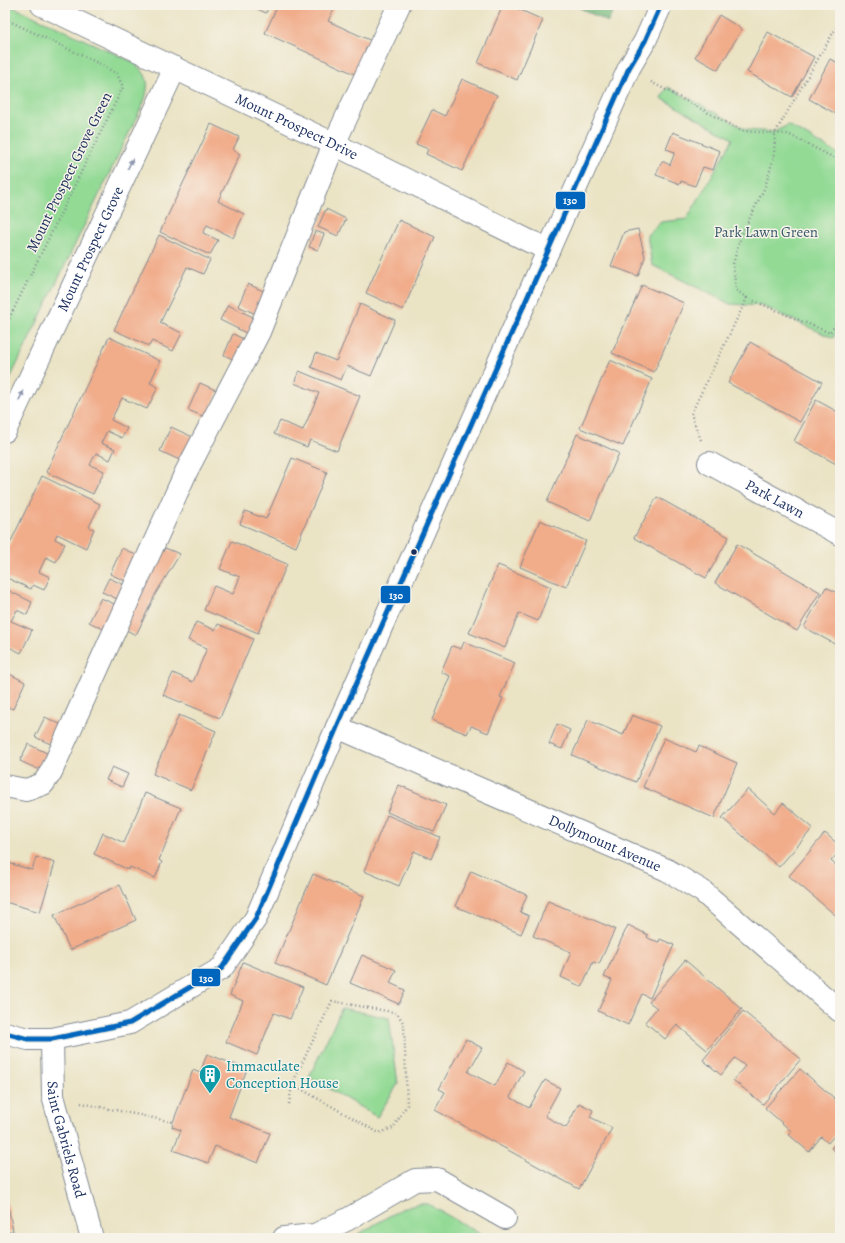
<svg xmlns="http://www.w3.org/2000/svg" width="845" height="1243" viewBox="0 0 845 1243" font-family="Alegreya,serif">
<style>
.green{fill:#93da95;stroke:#57847a}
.forest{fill:#76ba7e;stroke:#48746e}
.building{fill:#f1ac8a}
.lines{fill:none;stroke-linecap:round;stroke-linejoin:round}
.minor-casing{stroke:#828991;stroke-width:24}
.path{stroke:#828991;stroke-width:2.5;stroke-dasharray:1 3;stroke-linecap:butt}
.minor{stroke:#fff;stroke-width:22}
.bus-1-casing{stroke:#f7f3e8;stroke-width:8}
.bus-1{stroke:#0065bd;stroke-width:5}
.oneway{fill:#8d97ae}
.bus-dot{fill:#1b2f5e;stroke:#f7f3e8;stroke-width:1.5}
.labels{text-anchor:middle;stroke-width:3;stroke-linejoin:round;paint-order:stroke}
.street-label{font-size:15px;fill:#1b2f5e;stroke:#f7f3e8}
.park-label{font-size:15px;fill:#395a6c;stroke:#f7f3e8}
.culture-label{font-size:15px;fill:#0d838f;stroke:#f7f3e8;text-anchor:start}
.line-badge{stroke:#f7f3e8;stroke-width:1.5}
.badge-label{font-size:11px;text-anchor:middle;font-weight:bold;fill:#fff}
</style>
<rect width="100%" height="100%" fill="#f7f3e8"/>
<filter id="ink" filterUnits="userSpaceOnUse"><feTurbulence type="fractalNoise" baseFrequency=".025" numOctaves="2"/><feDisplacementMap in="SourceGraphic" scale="8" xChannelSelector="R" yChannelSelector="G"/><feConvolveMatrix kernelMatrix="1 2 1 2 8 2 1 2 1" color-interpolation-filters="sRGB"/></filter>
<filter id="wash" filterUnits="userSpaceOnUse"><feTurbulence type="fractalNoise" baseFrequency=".012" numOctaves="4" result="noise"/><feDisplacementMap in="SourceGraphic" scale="16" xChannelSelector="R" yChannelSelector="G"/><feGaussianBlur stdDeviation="0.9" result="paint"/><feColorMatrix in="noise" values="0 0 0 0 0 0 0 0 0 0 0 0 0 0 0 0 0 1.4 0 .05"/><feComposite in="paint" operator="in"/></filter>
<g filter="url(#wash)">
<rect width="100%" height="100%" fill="#eae3c4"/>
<g class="green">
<path d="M 5,5 L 9,5 L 133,62 C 149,75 150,83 144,102 L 5,389 Z"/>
<polygon points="668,87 747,130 774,132 788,125 840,155 840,326 833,338 762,306 730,304 652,265 647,235 661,222 687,219 733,139 661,98"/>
<polygon points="342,1008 389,1018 398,1084 377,1117 309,1077"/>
<polygon points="419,1204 428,1204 487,1238 352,1238 401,1209"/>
</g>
<polygon class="forest" points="574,5 616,5 608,22"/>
<g id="blocks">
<g class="building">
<polygon points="248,5 269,5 266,13"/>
<polygon points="278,5 301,5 299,8 305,10 307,5 336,5 328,21 376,43 361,77 265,33"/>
<polygon points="503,5 509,5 543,20 517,80 478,63"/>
<polygon points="719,15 742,29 718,70 695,57"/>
<polygon points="768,32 814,57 792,97 747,72"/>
<polygon points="830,59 840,64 840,116 809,99"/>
<polygon points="462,79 497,95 462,171 426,154 428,149 416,144 432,110 445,116"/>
<polygon points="211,124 239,137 233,150 240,154 218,201 244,214 233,238 207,225 203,233 218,240 210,255 160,232"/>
<polygon points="673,132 720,151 713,170 703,167 695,186 681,181 680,184 656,175 662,161 670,165 675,152 666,149"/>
<polygon points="326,209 346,219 338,236 318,227"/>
<polygon points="399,220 435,237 403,310 366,293"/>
<polygon points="638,229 645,257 638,276 611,266 624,232"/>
<polygon points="315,231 324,234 318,250 309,247"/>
<polygon points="159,235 210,260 203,274 187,267 160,323 182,333 173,351 152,341 149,346 114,330"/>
<polygon points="248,284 268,293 258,315 238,306"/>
<polygon points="642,285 684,303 654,372 612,353"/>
<polygon points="360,304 395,320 371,376 347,366 341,380 311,367 316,353 336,361"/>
<polygon points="228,305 255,318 248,334 220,320"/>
<polygon points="233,334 248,341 239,362 224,355"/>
<polygon points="109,337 160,361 150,383 158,387 147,409 122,398 111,420 127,428 122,438 107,431 101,443 115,449 110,460 96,453 90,465 104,471 93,494 46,472"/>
<polygon points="750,342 822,382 800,422 728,383"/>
<polygon points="610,360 652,379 623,446 580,428"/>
<polygon points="299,371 360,396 337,451 310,440 307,447 274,434 280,421 303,430 319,393 294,383"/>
<polygon points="200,383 218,391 207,418 188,410"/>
<polygon points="816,400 840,413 840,466 794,441"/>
<polygon points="171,427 197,439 186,463 160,451"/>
<polygon points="577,434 619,453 590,521 547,502"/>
<polygon points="292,458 327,472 296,547 240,524 245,511 266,519"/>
<polygon points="42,476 100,504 89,527 94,529 86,548 57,534 55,539 65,544 56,562 46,557 39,572 50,577 44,590 33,585 31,589 5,577 5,554"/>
<polygon points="657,497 729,537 706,578 634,538"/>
<polygon points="540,520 586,541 566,587 520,567"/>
<polygon points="232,541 287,564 258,633 204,610 214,586 233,594 240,577 220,569"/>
<polygon points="737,544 820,592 797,631 715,583"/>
<polygon points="122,548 144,559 132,584 110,574"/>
<polygon points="165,548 180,554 156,593 136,635 122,628 141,586"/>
<polygon points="498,565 551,587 538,621 519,613 505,648 469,633"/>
<polygon points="109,578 131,588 124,602 102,592"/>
<polygon points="826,587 840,594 840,647 804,627"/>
<polygon points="5,589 32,602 27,615 17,610 11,621 32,630 21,653 5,645"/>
<polygon points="101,598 121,607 109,632 89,622"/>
<polygon points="196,622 215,630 218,624 253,639 220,718 163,695 173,673 193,682 207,648 188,640"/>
<polygon points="464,642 515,663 500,697 503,698 488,733 471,726 467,734 432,720 450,676 441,672 452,646 461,649"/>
<polygon points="8,673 25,682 13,709 5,706 5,679"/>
<polygon points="179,715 216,731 191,790 153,774"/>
<polygon points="632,715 660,726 636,782 572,755 588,720 623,735"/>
<polygon points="45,717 64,726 55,746 35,737"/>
<polygon points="557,724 570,730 562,749 549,744"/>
<polygon points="664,738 696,752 699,746 737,763 714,818 643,787"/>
<polygon points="28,744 49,754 42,771 20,761"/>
<polygon points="112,767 128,774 122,787 106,780"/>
<polygon points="399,785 446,805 434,832 387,812"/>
<polygon points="748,789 775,813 783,803 813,828 779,867 722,818"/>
<polygon points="145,793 181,808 159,860 162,862 155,878 130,867 129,870 94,854 103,833 124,843"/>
<polygon points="387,815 440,837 431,859 414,851 399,886 364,871"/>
<polygon points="825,833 840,846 840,851 831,861 840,869 840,919 789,876"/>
<polygon points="36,857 55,863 40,912 5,902 5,862 32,870"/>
<polygon points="471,871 527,895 520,912 529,916 521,934 455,906"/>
<polygon points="313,874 364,896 326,985 275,963"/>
<polygon points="120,885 136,920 70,950 54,915"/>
<polygon points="548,901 615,929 599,964 593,962 582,987 561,977 571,952 533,936"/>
<polygon points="628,925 648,935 647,937 650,939 659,942 660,939 674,945 650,998 642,994 628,1025 598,1011 612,980 604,977"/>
<polygon points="362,955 396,970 390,983 405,990 399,1004 350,983"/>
<polygon points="685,960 742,1009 707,1050 677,1025 665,1039 645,1022 657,1008 649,1002"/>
<polygon points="243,962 303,987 290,1019 274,1013 257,1055 226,1042 243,1001 230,995"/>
<polygon points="743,1011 801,1059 763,1104 733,1080 745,1066 735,1058 721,1075 703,1060"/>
<polygon points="466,1039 482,1048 468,1072 495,1086 508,1062 524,1071 510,1097 529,1108 545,1080 560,1088 545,1116 566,1128 579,1103 593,1110 590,1117 612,1128 579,1189 435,1110 445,1092 439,1089"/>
<polygon points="207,1054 247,1069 229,1117 270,1133 258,1163 215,1146 208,1163 173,1150 181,1130 172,1127 173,1122 193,1070 200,1073"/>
<polygon points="800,1069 840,1103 840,1129 828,1143 821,1137 809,1152 788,1134 791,1131 765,1108"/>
<polygon points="840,1138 840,1155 831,1148"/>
<polygon points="5,1191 13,1231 5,1233"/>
</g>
</g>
</g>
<g filter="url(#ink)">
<use href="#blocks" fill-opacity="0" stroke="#828991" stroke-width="1"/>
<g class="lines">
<g class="minor-casing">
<g id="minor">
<path id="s1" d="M 42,5 L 334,144 L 529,241 L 549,249"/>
<path id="s2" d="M 5,431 L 175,68"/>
<path id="s3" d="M 709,463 L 840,534"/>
<path id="s4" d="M 337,727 L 667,870 L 702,891 L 840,1011"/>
<polyline points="5,786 26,790 43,784 51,772 186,472 259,332 334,144 399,5"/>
<polyline points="5,1033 28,1039 52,1039 130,1023 222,968 256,918 337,727 629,68 645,41 661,5"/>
<path id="s5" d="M 52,1039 L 53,1096 L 92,1238"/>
<polyline points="284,1238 315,1235 348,1219 415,1180 437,1179 505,1218"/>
</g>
</g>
<g class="path">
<polyline points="5,19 102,65 117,74 123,87 5,327"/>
<polyline points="651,82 742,131 788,134 840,161"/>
<polyline points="747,298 736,290 733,264 741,236 765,187 774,157 775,133 840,21"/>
<polyline points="701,440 691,414 747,298 830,333 840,317"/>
<polyline points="81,1103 173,1122"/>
<polyline points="289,1104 292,1084 332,1001 397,1013 404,1024 407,1105 393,1128 379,1133 292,1084"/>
</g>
<use href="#minor" class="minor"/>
<g class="bus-1-casing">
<polyline id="bus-1" points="5,1033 28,1039 52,1039 130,1023 222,968 256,918 337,727 629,68 645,41 661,5"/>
</g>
<use href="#bus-1" class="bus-1"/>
</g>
<defs><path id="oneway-solid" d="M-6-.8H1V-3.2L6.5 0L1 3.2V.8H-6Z"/></defs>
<g class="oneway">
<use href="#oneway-solid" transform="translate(130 164) rotate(-65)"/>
<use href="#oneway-solid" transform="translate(21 396) rotate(-65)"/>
</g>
</g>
<defs>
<g id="building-pin" transform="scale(1.15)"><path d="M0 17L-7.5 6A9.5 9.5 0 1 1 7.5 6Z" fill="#0f9aa8" stroke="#f7f3e8"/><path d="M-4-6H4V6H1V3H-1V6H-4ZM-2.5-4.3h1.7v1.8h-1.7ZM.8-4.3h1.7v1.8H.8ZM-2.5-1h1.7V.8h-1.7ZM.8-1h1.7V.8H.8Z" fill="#fff"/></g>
</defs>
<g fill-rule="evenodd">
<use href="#building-pin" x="210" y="1075"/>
</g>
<circle class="bus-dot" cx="414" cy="552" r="3.5"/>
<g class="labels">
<g class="street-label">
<text dy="5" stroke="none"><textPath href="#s1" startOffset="282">Mount Prospect Drive</textPath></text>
<text transform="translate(69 172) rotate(-64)" y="5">Mount Prospect Grove Green</text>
<text dy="5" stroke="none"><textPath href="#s2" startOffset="201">Mount Prospect Grove</textPath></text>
<text dy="5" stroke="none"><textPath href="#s3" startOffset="75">Park Lawn</textPath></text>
<text dy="5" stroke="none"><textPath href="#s4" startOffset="292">Dollymount Avenue</textPath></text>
<text dy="5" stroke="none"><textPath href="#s5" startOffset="102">Saint Gabriels Road</textPath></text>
</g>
<g class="park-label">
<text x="766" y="237">Park Lawn Green</text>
</g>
<g class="culture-label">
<text x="226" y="1071">Immaculate<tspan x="226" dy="17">Conception House</tspan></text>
</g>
</g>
<g class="line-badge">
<rect x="555" y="191" width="31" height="19" rx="4" fill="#0065bd"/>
<rect x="380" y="585" width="31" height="19" rx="4" fill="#0065bd"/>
<rect x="191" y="968" width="30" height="19" rx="4" fill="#0065bd"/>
</g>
<g class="badge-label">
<text x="570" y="204">130</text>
<text x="396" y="599">130</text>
<text x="206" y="982">130</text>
</g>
<rect width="845" height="1243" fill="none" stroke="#f7f3e8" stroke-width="20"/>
</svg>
